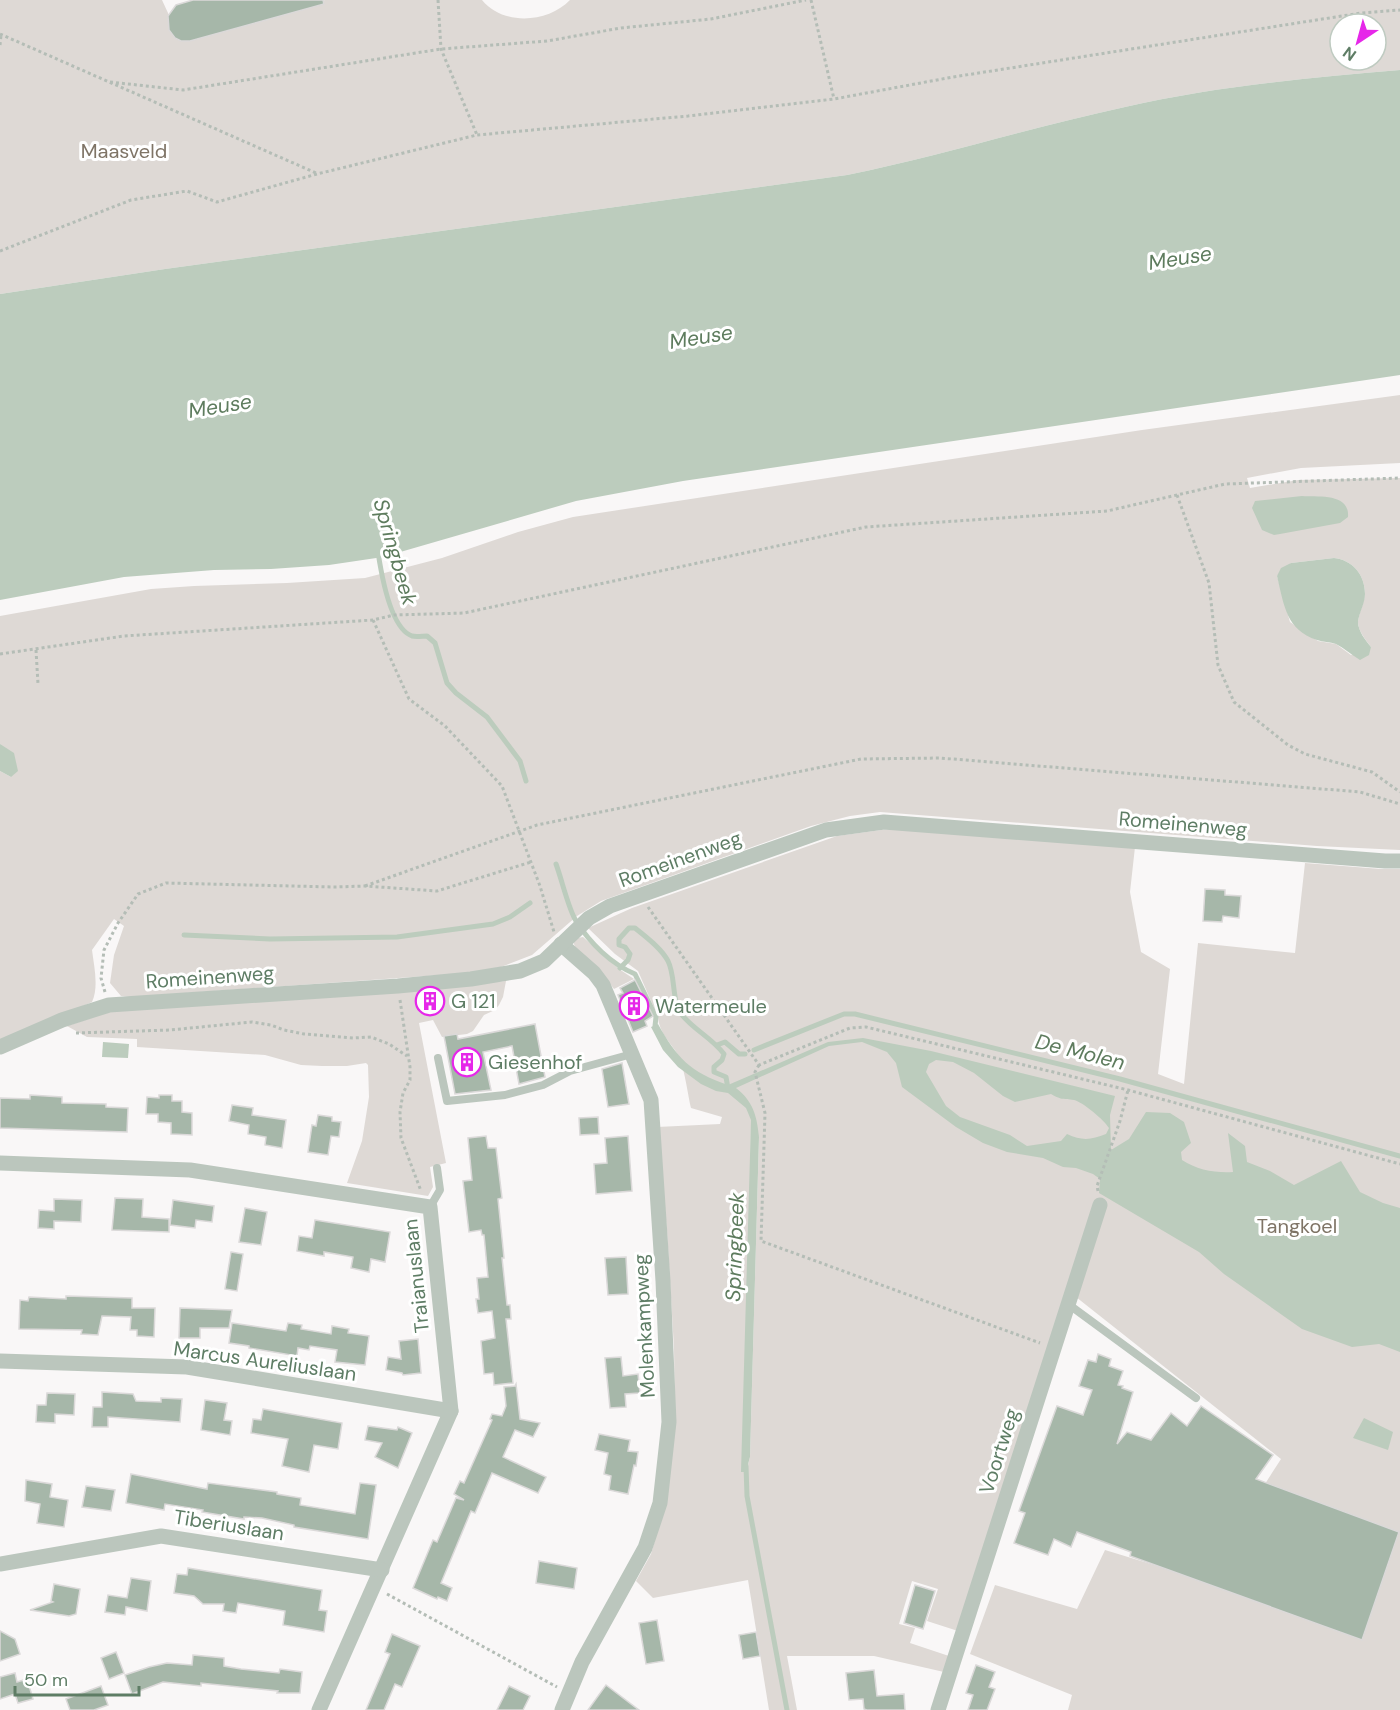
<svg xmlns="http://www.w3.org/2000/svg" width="1400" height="1710" viewBox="0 0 1400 1710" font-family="'DM Sans',sans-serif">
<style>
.green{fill:#ded9d5;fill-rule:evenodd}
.water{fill:#bcccbd;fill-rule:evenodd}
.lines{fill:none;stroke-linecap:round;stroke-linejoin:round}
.stream{stroke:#bcccbd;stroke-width:5}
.building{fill:#a6b7a9;stroke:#dbd9d9;stroke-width:1.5}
.path{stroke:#b4bdb6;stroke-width:3;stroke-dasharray:3 3;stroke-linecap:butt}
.lane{stroke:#bbc6bd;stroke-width:8}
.street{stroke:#bbc6bd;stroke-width:15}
.labels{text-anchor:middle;stroke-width:6;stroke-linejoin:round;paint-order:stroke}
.park-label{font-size:20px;fill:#7f7466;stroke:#fff}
.street-label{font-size:20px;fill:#5e7d65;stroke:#fff}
.poi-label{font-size:20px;fill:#5e7d65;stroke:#fff;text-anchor:start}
.water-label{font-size:21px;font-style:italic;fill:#5e7c5e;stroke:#fff}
</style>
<rect width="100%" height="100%" fill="#f9f7f7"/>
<g class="green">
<path d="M 0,0 L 162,0 L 180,39 L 224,30 L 325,0 L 482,0 C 503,26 548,23 570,0 L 1400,0 L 1400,70 C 1308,78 1215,86 1125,107 C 1032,127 941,156 847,175 L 165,269 L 0,294 ZM 1340,24 L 1376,24 L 1376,60 L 1340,60 Z"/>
<path d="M 1400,395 L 1400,463 L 1301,468 L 1247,478 L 1250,488 L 1298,480 L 1400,478 L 1400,850 L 1317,846 L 880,812 L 850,816 L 811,826 L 601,901 L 577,916 L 532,955 L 501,967 L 469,973 L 130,997 L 121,996 L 110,983 L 114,955 L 124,926 L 114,919 L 92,950 C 94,966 99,987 92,1002 L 0,1043 L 0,771 L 11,777 L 0,744 L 0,616 L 151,589 L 194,586 L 287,583 L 365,578 L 442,558 L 518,532 L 573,517 L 1142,430 ZM 1334,558 C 1352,560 1365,574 1365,594 C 1364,603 1359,612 1358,622 C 1358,631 1366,640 1371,647 L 1351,655 L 1336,644 L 1318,641 L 1290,622 L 1277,576 L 1291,563 Z"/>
<path d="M 896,828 L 1135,847 L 1130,892 L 1141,952 L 1170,969 L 1158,1074 L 1184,1084 L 1198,943 L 1295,953 L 1305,863 L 1381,869 L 1400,869 L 1400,1710 L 1068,1710 L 1072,1695 L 970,1654 L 995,1585 L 1077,1609 L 1105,1550 L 1210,1582 L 1361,1638 L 1398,1536 L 1263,1487 L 1281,1459 L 1076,1297 L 958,1631 L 927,1621 L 938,1589 L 912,1581 L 899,1624 L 915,1628 L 910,1643 L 949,1656 L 944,1672 L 874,1656 L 787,1656 L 797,1710 L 769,1710 L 748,1580 L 653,1598 L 636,1581 L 651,1554 L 658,1529 L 675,1421 L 674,1348 L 667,1230 L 657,1127 L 720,1124 L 722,1117 L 691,1108 C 688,1095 684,1065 678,1055 C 671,1043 659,1033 658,1017 L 638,971 L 615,954 L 588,928 L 632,908 L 837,836 ZM 751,1126 L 759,1137 L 750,1457 L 746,1472 Z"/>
<polygon points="583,937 619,969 634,979 614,989 599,969 576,949 572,939"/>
<polygon points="506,981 503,997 499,1005 495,1010 484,1015 473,1031 467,1034 442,1037 433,1020 419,1023 446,1163 430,1167 433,1187 428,1196 347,1183 362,1141 369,1097 368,1065 366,1063 347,1066 322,1066 301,1065 265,1055 137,1047 137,1039 87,1037 67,1026 114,1010"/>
</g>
<g class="water">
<path d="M 1400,70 L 1400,375 L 683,481 L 576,501 L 383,557 L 329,565 L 271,569 L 214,570 L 124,577 L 0,600 L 0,294 L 165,269 L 847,175 C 941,156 1032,127 1125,107 C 1215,86 1308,78 1400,70 Z"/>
<path d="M 1302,496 C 1318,497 1350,493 1348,517 L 1340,523 L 1280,534 L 1274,535 L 1262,530 L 1252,508 L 1255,501 Z"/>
<path d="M 1334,558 C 1352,560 1365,574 1365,594 C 1365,603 1359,613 1358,622 C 1358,631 1366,641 1371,647 L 1369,655 L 1360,660 C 1352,655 1344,648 1336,644 C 1330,642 1323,642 1317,640 C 1286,630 1284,605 1277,576 L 1281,568 L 1291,563 Z"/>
<polygon points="0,744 14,753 18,771 11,777 0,771"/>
<path d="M 658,1024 C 677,1058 690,1072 728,1085 L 828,1042 L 863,1038 L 931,1051 L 1115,1096 L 1110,1115 L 1111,1150 L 1129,1139 L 1146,1112 L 1170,1113 L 1184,1122 L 1191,1143 L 1181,1152 L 1182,1160 C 1197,1170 1215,1173 1233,1172 L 1228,1133 L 1245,1146 L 1247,1162 L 1270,1171 L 1294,1185 L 1341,1161 L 1360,1192 L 1383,1203 L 1400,1208 L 1400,1352 L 1379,1344 L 1352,1347 L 1302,1329 L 1224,1274 L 1199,1252 L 1099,1193 L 1100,1179 L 1093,1174 L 1076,1168 L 1063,1167 L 1043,1158 L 1007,1152 L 983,1143 L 956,1127 L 902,1087 L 896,1063 L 887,1052 L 862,1042 L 829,1046 L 736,1088 C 753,1101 757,1116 759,1137 L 750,1457 L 746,1472 L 741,1472 L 751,1120 L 746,1108 L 728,1093 L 716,1091 L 701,1084 L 678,1067 L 663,1050 L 651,1027 ZM 936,1060 L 953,1062 L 974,1073 L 1003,1096 L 1015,1102 L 1051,1094 C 1063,1101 1063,1098 1074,1100 C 1083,1102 1104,1120 1109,1128 L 1106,1134 C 1091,1140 1082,1141 1067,1134 L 1061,1141 L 1027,1146 L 1010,1135 L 960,1117 L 946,1106 L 926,1072 L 929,1064 Z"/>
<polygon points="103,1042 129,1044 128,1058 102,1057"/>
<polygon points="1364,1418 1393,1432 1388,1450 1353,1438"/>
</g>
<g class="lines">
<g class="stream">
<path d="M 378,552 C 381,572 390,628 412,636 C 416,637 423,636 427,636 L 435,643 L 447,683 L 456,693 L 487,717 L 520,761 L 526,781"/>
<path d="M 556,864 C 562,880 568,908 576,921 C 590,943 611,964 635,974 L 656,1017 L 655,1026 L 657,1031"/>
<polyline points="184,935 270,939 397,937 493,924 510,917 530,903"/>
<path d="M 620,968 L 628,960 L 630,954 L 625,947 L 619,945 L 619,939 L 629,928 L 635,928 C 646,937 661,948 668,961 C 676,977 671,1000 682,1015 C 694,1030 712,1038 724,1054 L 722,1060 L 714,1067 L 714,1072 L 726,1077 L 728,1089"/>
<polyline points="717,1045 725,1042 739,1054 745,1054"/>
<polyline points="754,1050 844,1014 855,1014 1120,1079 1400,1156"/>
<polyline points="746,1466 747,1496 787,1710"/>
</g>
</g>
<g class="building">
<polygon points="193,0 323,0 324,4 190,41 181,41 175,38 169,30 168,16 176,5"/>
<polygon points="1205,889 1225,890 1225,895 1241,896 1239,918 1223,916 1222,922 1203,921"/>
<polygon points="635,980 653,1016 645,1021 647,1026 633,1032 618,995 623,993 620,988"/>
<polygon points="535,1024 545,1077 519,1084 512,1046 483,1052 491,1090 455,1094 444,1036 457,1034 458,1039"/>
<polygon points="622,1063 629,1104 608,1107 602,1069"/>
<polygon points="30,1095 62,1097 62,1103 106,1104 106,1107 128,1108 127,1132 0,1128 0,1098 30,1099"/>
<polygon points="159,1095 172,1095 172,1101 182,1101 182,1112 192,1113 192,1135 171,1134 171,1123 158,1122 158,1114 146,1114 147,1097 159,1098"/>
<polygon points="232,1105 253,1108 252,1115 286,1120 282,1148 265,1145 266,1137 248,1134 249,1125 229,1121"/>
<polygon points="318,1115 332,1117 332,1121 341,1122 339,1137 331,1136 328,1155 308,1152 312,1125 316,1126"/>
<polygon points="598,1117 599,1134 580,1135 579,1118"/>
<polygon points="486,1136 488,1148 496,1148 502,1198 498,1199 504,1258 502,1258 507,1305 510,1305 511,1319 506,1319 513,1383 494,1385 493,1373 484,1374 481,1341 495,1338 492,1311 478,1313 476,1299 479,1299 477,1278 488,1277 484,1235 482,1235 481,1230 469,1232 463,1181 472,1180 468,1138"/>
<polygon points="628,1136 632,1191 596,1194 594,1164 607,1163 605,1138"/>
<polygon points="115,1198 143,1199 142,1217 169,1219 169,1232 112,1230"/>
<polygon points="54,1199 82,1200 81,1222 54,1221 54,1229 38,1228 39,1210 54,1211"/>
<polygon points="173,1200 214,1206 212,1222 196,1220 195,1228 170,1225"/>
<polygon points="245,1208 267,1212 261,1245 239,1242"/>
<polygon points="315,1220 390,1232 385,1262 371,1259 369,1272 351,1268 353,1257 324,1252 324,1256 297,1251 299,1236 312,1238"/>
<polygon points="231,1252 243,1254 237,1291 225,1289"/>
<polygon points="626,1257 628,1294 608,1295 605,1258"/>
<polygon points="66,1296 132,1298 132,1308 155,1308 154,1337 137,1336 137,1330 130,1330 131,1317 102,1316 98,1335 81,1334 82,1330 19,1329 20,1300 28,1301 29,1297 66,1299"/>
<polygon points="180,1308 232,1310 229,1328 200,1328 200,1338 179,1338"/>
<polygon points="232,1323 286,1331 288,1323 302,1325 301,1329 331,1334 332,1326 349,1329 348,1333 369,1336 365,1365 335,1362 337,1350 310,1346 309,1350 298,1348 297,1356 249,1348 249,1346 229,1343"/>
<polygon points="418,1339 421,1373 403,1375 402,1373 386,1370 388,1357 401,1359 399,1341"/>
<polygon points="1098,1354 1111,1359 1109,1366 1123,1371 1118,1385 1123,1386 1122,1388 1133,1392 1117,1444 1127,1432 1151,1440 1171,1413 1187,1426 1201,1406 1273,1455 1256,1479 1399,1532 1362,1640 1130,1556 1131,1552 1077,1532 1071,1547 1054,1539 1048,1555 1014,1543 1025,1513 1019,1511 1057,1406 1083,1415 1092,1390 1079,1386 1088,1360 1096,1362"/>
<polygon points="621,1357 623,1376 638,1374 640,1393 625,1394 626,1407 610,1408 605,1358"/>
<polygon points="516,1384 520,1419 540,1423 533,1437 515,1430 503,1457 546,1477 538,1493 492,1473 475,1513 471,1511 441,1583 452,1588 447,1601 438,1597 437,1599 413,1588 433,1540 437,1542 456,1498 464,1500 454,1494 460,1481 464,1483 492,1420 490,1419 492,1414 502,1416 506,1406 504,1387 515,1386"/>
<polygon points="102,1392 133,1394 136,1401 161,1402 161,1398 182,1399 180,1422 108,1417 108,1427 92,1427 93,1407 102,1407"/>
<polygon points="47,1393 75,1394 74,1415 55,1414 55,1423 36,1422 37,1405 46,1405"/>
<polygon points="205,1400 227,1403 224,1420 232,1421 230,1435 201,1430"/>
<polygon points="263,1409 342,1423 338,1449 314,1445 309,1472 282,1466 288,1439 251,1433 253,1419 261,1420"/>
<polygon points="368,1426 397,1430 398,1427 412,1433 398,1468 375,1457 382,1443 365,1440"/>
<polygon points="599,1434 630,1440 628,1451 638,1452 636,1466 634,1465 628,1494 609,1490 611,1476 604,1474 608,1453 595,1450"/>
<polygon points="131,1474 207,1489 208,1483 277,1492 277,1494 301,1498 300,1505 355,1514 360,1483 376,1485 368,1539 294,1527 294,1525 262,1518 244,1517 244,1519 202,1512 203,1510 165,1504 164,1510 126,1503"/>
<polygon points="26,1480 52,1484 50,1497 68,1500 64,1527 37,1523 40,1504 25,1501"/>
<polygon points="86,1486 115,1490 111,1511 82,1507"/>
<polygon points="539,1561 577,1568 574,1589 536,1583"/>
<polygon points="188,1568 322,1590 319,1610 327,1611 324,1632 283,1625 285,1611 238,1603 236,1613 223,1611 224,1604 203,1604 194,1596 174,1593 177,1574 187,1575"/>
<polygon points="131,1578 151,1581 147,1611 126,1607 125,1615 105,1612 108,1595 127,1598"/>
<polygon points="54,1584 80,1589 76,1614 69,1616 30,1610 53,1602 51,1601"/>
<polygon points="915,1585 935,1591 923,1629 904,1623"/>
<polygon points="657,1620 664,1661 646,1664 639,1623"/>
<polygon points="0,1631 15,1639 20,1654 0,1661"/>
<polygon points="756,1632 760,1656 743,1659 739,1635"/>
<polygon points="392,1634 420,1646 402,1687 395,1684 384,1710 366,1710 390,1654 385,1652"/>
<polygon points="116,1652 124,1673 109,1679 101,1658"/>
<polygon points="193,1655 224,1658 224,1666 241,1669 279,1673 280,1669 302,1672 300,1693 277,1693 278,1691 201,1683 201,1686 163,1682 132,1694 125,1675 149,1667 167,1663 192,1665"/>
<polygon points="976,1665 995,1672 989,1687 995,1689 987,1710 968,1710 973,1695 966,1693"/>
<polygon points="874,1670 877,1696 904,1694 905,1710 867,1710 864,1709 863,1699 849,1700 846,1673"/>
<polygon points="15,1673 17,1682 27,1679 33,1699 18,1703 15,1694 0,1699 0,1677"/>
<polygon points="606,1685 639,1710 588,1710"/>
<polygon points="101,1686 108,1705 94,1710 70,1710 66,1699"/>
<polygon points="509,1686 530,1696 523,1710 497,1710"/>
</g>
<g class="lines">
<g class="path">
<polyline points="438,0 441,49 477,135"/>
<polyline points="811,0 834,99"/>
<polyline points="0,34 316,173"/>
<polyline points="0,45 1,35"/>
<polyline points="110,82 183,90 441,49 547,41 621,28 711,19 806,0"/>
<polyline points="0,251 131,200 187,191 217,202 317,174 477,135 688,116 834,99 953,77 1361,13 1400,10"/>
<polyline points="1177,495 1209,583 1218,665 1234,702 1288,745 1305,754 1372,772 1400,792"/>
<polyline points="373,620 409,699 445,726 502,786 540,886 554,932"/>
<polyline points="36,650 38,684"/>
<polyline points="0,654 124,636 373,620 394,615 464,613 866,527 1107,511 1225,484 1400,478"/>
<polyline points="365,886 537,825 861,759 940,758 1360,792 1400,804"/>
<polyline points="648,907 759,1065 850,1028 866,1027 1128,1090 1400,1164"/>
<polyline points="105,992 101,978 104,950 118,923 138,894 166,883 334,887 365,886 437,891 531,862"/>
<polyline points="400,1000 410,1067 410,1080 403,1093 400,1112 401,1138 421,1191"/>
<polyline points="76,1033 170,1030 252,1022 271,1025 284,1030 304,1034 353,1038 371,1037 389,1044 407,1056"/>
<polyline points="759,1065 755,1072 765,1113 761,1241 1040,1343"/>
<polyline points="1098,1191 1097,1186 1120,1121 1128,1090"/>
<polyline points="387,1594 557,1687"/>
</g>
<g class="lane">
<polyline points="438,1058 447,1101 505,1095 543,1085 570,1071 632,1054"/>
<polyline points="430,1207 440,1190 437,1168"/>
<polyline points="1068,1304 1196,1398"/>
</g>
<g class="street">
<polyline points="561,944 594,973 603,985 651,1100 663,1281 669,1422 660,1503 645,1548 582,1662 562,1710"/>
<polyline points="0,1047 62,1020 109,1005 398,986 471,979 520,971 544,961 589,918 610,906 826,830 884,822 1385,861 1400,861"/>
<polyline points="0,1163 190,1170 430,1207 451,1411 319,1710"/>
<polyline points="0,1361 187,1367 451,1411"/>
<polyline points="0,1564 161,1536 382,1570"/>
<polyline points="938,1710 1100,1205"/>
</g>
</g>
<defs>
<g id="building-ring" transform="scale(1.5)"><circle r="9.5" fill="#fff" stroke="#e627e9" stroke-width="1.5"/><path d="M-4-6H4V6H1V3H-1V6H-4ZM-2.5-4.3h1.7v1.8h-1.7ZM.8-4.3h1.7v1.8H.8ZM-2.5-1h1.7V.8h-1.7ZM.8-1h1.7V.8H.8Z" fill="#e627e9"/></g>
</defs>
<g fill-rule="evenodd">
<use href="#building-ring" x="430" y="1001"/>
<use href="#building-ring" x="634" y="1006"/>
<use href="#building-ring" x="467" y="1062"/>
</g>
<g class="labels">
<g class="park-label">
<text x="124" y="158">Maasveld</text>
<text x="1297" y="1233">Tangkoel</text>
</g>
<g class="street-label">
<text transform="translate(1183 824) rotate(5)" y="7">Romeinenweg</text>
<text transform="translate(680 859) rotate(-20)" y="7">Romeinenweg</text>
<text transform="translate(210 977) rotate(-4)" y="7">Romeinenweg</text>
<text transform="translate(416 1276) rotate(-96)" y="7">Traianuslaan</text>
<text transform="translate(644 1326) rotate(-93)" y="7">Molenkampweg</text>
<text transform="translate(265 1361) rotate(8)" y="7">Marcus Aureliuslaan</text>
<text transform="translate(999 1451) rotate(-72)" y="7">Voortweg</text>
<text transform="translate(229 1525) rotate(9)" y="7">Tiberiuslaan</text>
</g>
<g class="poi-label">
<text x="451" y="1008">G 121</text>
<text x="655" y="1013">Watermeule</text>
<text x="488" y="1069">Giesenhof</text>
</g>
<g class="water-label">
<text transform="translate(1180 258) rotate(-9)" y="7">Meuse</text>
<text transform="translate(701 337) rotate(-9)" y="7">Meuse</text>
<text transform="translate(220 406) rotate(-9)" y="7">Meuse</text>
<text transform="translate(395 552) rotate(74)" y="7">Springbeek</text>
<text transform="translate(1080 1052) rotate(14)" y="7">De Molen</text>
<text transform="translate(735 1247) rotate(-88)" y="7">Springbeek</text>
</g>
</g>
<g transform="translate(1358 42) rotate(216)"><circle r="28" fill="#ffffff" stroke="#bfcbc1" stroke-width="1.5"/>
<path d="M0-4.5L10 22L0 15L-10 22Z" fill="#e627e9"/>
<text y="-9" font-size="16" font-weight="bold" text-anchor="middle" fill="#5e7d65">N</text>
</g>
<path d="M15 1686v9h124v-9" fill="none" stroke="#5e7d65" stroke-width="3"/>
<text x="24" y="1686" font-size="18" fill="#5e7d65" stroke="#ffffff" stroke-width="4.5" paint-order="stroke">50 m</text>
</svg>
